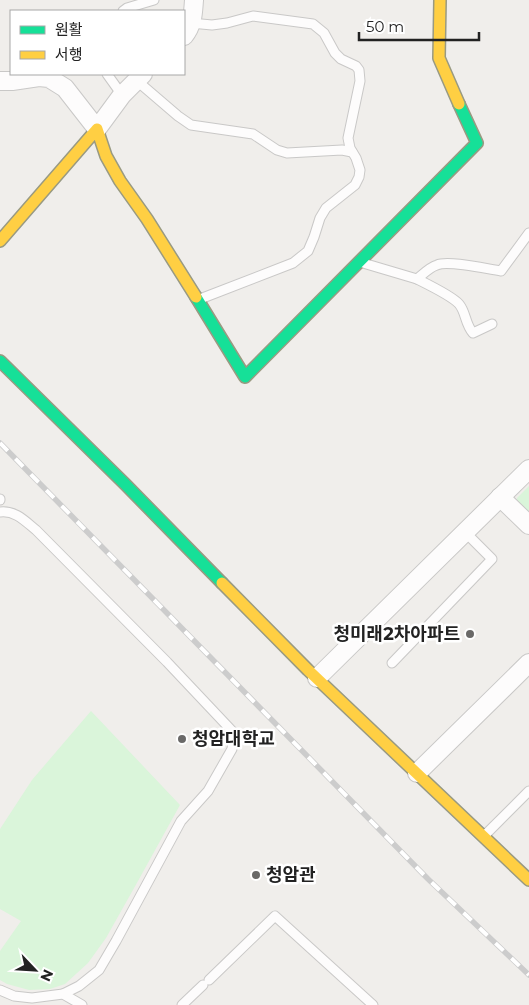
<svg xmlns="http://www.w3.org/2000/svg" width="529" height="1005" viewBox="0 0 529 1005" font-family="Montserrat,'Noto Sans KR',sans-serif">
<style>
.park{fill:#daf5da}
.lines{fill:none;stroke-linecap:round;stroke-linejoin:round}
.lane-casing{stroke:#c9c8c7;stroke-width:11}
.street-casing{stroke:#c9c8c7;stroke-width:20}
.fast-casing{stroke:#999a82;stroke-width:14}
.slow-casing{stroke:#999a82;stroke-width:14}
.lane{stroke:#fdfcfc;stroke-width:9}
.street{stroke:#fdfcfc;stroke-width:18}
.fast{stroke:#16e098;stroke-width:11}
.slow{stroke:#ffcf43;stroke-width:11}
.rail-casing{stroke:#ccc;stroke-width:5.5}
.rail{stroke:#fff;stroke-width:4;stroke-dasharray:11;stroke-linecap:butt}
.poi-dot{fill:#6a6968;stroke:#fff;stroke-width:2}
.labels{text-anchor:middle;stroke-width:5;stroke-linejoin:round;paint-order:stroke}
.poi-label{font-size:18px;font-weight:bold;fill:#222;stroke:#fff;text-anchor:start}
</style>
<rect width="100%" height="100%" fill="#f0eeeb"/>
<g class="park">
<polygon points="529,486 529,525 516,513 517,498"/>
<polygon points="91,711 180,805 138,881 106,938 88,963 65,984 50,989 29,990 7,984 0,980 0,951 21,921 0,909 0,829 32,780"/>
</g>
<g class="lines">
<g class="lane-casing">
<g id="lane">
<polyline points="123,11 127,8 154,0"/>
<polyline points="191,23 212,25 227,23 253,16 313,24 324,33 335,53 341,59 356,66 359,70 360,81 348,138 350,148 356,158 360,170 359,177 355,185 326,208 320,218 314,237 308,251 293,263 200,299"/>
<polyline points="107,74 122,95"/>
<polyline points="136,80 178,116 191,125 253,134 277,150 287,153 342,150 352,152"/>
<path d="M 363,263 L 417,279 C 423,274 430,267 437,265 C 448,260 487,269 501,271 L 529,233"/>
<path d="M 417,279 C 427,284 452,296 459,304 C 466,312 465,324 473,333 L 492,324"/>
<polyline points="0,499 0,500"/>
<path d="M 0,512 C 15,510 25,521 36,530 L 167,662 L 234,733 L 232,749 L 208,791 L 181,821 L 116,941 L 99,970 L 79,986 L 63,994"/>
<polyline points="392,663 492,559 465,532"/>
<polyline points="485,835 529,791"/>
<polyline points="209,980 275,916 373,1005"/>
<polyline points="0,990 14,996 32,998 63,994 82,1005"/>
<polyline points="182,1005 203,985"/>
</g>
</g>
<g class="street-casing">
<g id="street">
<path d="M 184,36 C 193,25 193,13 194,0"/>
<polyline points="0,81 12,81 39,77 49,78 65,88 97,129 122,95 143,74"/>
<polyline points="500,497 529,525"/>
<polyline points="317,678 529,469"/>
<polyline points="417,773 529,663"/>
</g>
</g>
<g class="fast-casing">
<g id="fast">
<polyline points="196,297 245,377 477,143 459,104"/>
<polyline points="0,361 125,484 222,583"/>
</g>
</g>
<g class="slow-casing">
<g id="slow">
<polyline points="440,0 439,58 459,104"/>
<polyline points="0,241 97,129 106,156 120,181 147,219 196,297"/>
<polyline points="222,583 308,670 529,880"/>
</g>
</g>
<use href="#lane" class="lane"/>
<use href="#street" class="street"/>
<use href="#fast" class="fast"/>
<use href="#slow" class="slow"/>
<g class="rail-casing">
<polyline id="rail" points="0,443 428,879 529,975"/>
</g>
<use href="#rail" class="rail"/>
</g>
<g class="poi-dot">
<circle cx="470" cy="634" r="5"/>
<circle cx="182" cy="739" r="5"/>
<circle cx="256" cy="875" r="5"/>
</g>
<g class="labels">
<g class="poi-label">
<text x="460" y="640" text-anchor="end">청미래2차아파트</text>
<text x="192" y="745">청암대학교</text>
<text x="266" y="881">청암관</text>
</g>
</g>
<rect x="10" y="10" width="175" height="65" fill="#ffffff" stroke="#a7a7a7"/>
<rect x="20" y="26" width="25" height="8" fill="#16e098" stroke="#a7a7a7"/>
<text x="55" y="35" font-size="15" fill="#222222">원활</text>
<rect x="20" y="51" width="25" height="8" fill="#ffcf43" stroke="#a7a7a7"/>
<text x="55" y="60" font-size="15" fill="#222222">서행</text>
<g transform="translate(35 970) rotate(115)" stroke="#ffffff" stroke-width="4" paint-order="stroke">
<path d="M0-4L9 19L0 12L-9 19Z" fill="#222222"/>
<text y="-8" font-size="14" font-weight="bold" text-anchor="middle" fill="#222222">N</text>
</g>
<path d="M359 32v8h120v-8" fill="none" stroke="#222222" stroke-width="2.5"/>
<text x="366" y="32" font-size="15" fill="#222222" stroke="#ffffff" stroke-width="4" paint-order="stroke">50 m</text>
</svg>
